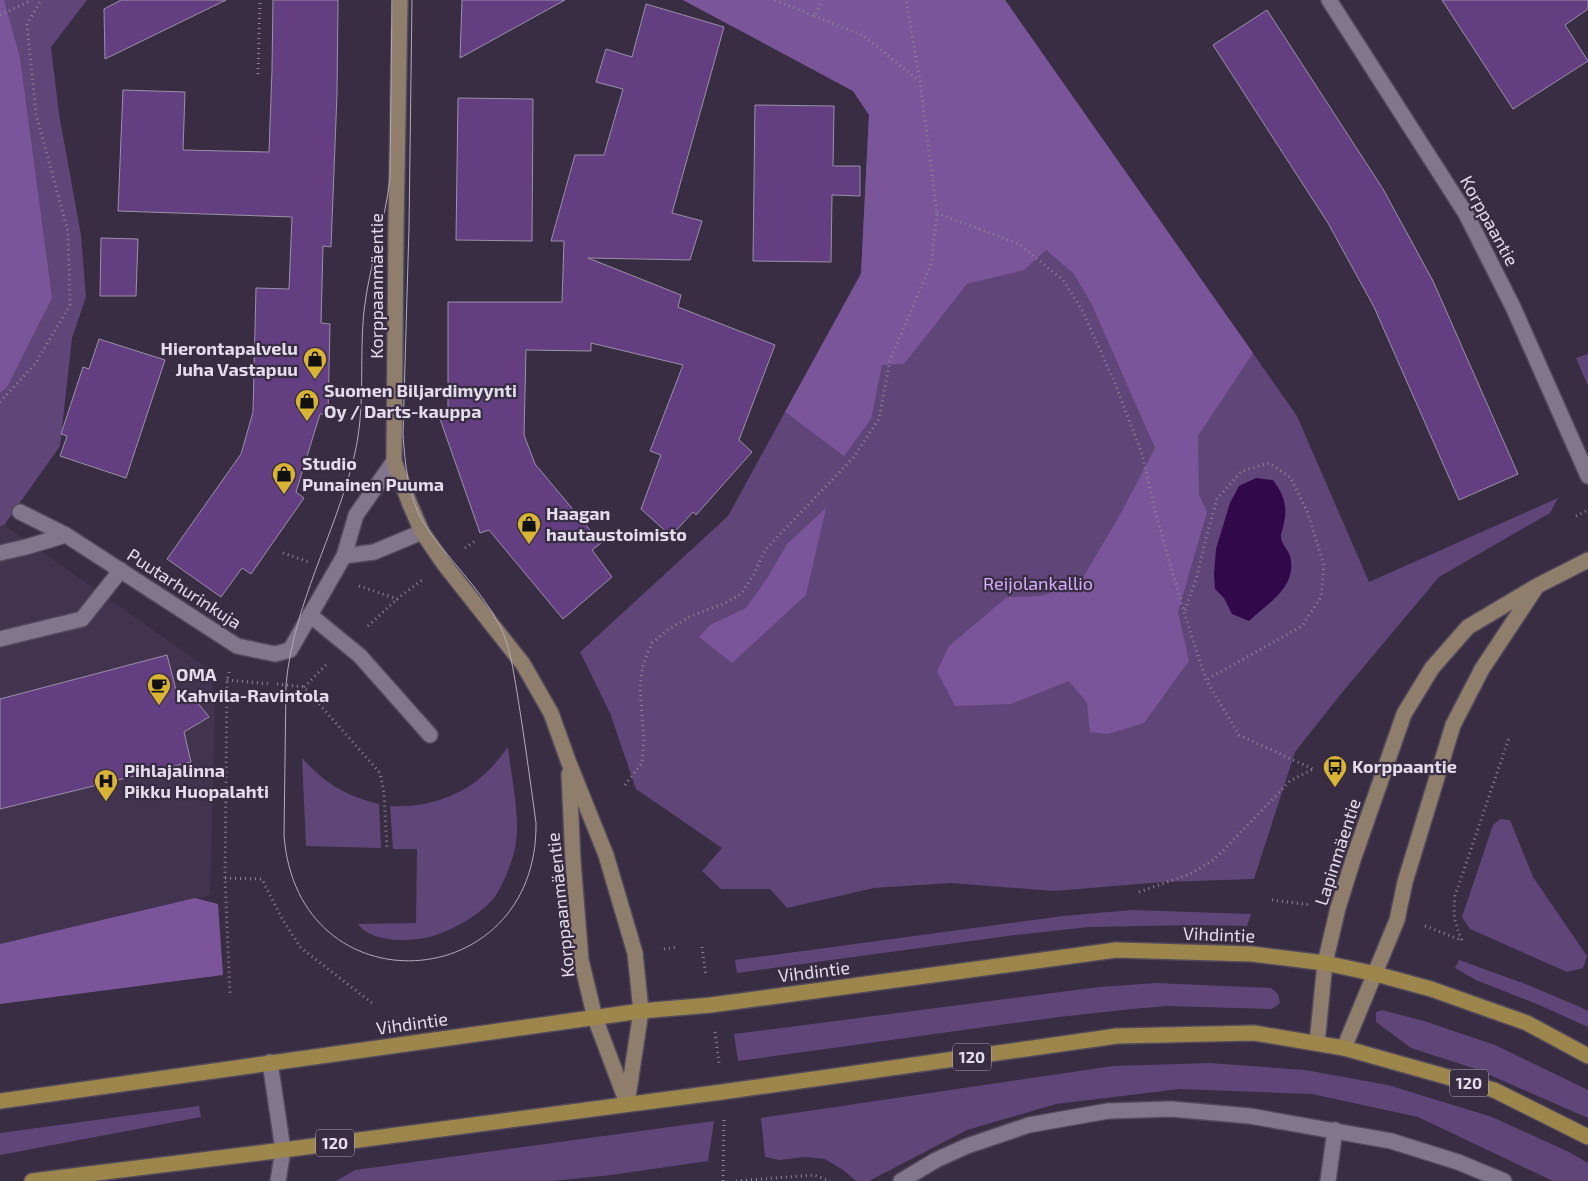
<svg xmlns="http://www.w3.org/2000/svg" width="1588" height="1181" viewBox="0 0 1588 1181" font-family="'Exo 2',sans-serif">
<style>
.built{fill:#42344f}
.green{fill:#604578}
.forest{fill:#7a5599}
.water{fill:#31094a}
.building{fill:#633f81;stroke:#9c90a9}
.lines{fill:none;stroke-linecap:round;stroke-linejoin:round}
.lane-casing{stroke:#52495b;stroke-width:18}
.street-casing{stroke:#52495b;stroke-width:18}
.secondary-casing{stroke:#52495b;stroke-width:18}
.primary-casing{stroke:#52495b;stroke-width:18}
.path{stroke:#8d8496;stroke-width:3;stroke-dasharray:1 4;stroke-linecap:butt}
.lane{stroke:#82768d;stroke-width:15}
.street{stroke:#82768d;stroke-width:15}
.secondary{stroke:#907e6d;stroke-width:15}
.primary{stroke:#9d864c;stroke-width:15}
.tram{stroke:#b2aaba;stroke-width:1}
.labels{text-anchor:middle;stroke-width:4.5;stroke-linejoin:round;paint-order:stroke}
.shield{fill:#382d42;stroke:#b0a8b8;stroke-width:1}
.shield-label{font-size:16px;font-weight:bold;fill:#e4ddeb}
.street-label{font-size:18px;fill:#e4ddeb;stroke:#382d42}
.poi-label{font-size:18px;font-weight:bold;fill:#e4ddeb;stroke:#382d42;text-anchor:start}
.park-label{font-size:18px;fill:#d6aefb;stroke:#382d42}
</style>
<rect width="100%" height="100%" fill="#382d42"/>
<polygon class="built" points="4,525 211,671 215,709 210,895 0,944 0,526"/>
<g class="green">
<polygon points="0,0 87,0 51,47 59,114 81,235 86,297 72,338 60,446 4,525 0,526"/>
<polygon points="683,0 1005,0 1297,416 1369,582 1558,498 1550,513 1439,577 1340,695 1295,752 1254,879 1163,882 1054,891 951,883 874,888 787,908 770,889 721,889 702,871 722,848 636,789 610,713 580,652 728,516 861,273 869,114 853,91"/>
<polygon points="1588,354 1588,386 1576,358"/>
<path d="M 508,747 C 511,775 520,814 516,842 C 514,858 505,881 496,895 C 484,913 450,932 429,937 C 422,939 414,939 407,940 C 392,941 366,937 358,924 L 416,923 L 417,849 L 393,849 L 390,806 C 428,808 464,796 491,768 C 497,762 502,754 508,747 Z"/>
<path d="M 302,758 C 326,784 344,795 379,804 L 381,848 L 306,846 Z"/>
<polygon points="1500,819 1510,820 1533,877 1587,956 1583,968 1567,972 1470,929 1462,917 1493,825"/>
<polygon points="1132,910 1251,914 1247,926 1199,925 1089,927 1015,935 737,973 735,960 1063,916"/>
<polygon points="1459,960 1528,985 1580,1007 1588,1011 1588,1027 1537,1004 1476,980 1455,968"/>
<polygon points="1156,983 1271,988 1278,994 1280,1003 1272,1009 1168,1006 1132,1009 1059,1017 738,1061 734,1034 1099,987"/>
<polygon points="1382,1010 1424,1021 1495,1045 1588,1090 1588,1118 1476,1069 1411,1048 1376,1022 1376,1012"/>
<polygon points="1209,1063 1305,1070 1388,1085 1492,1117 1569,1152 1588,1163 1588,1181 1553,1181 1418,1117 1312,1094 1180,1089 1056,1104 967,1130 869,1181 856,1181 843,1170 825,1159 805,1157 779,1160 765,1157 761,1118 1113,1066"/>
<polygon points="199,1106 201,1117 0,1155 0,1133"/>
<polygon points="714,1121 708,1161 611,1175 552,1181 336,1181 355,1170"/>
</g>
<g class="forest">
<polygon points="0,0 4,0 20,58 52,298 7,387 0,393"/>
<polygon points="683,0 1005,0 1253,353 1198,436 1199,495 1207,512 1178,612 1189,661 1144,723 1108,734 1090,732 1087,703 1069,681 1011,704 955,706 937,671 949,646 1007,597 1041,596 1081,581 1121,513 1155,448 1092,305 1074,274 1046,250 1024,270 967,284 904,364 882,365 871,419 844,456 785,412 861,274 869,115 853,91"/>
<polygon points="826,508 806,595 732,663 699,637 710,625 746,608 766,580 787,544"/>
<polygon points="195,898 218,904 223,975 0,1004 0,944"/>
</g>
<path class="water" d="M 1256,478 L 1273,480 C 1285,496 1288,508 1283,527 C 1283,530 1281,532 1281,535 C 1280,543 1288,549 1290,556 C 1298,587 1268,603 1249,621 L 1232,614 L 1224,598 L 1215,589 L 1214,574 L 1216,549 L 1230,503 L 1239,486 Z"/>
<g class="building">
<polygon points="121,0 226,0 105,59 104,9"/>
<polygon points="273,0 338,0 337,94 331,247 323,246 321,323 330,324 328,414 320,414 296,492 304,498 251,574 242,568 221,597 167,559 241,454 253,412 256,288 289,289 292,217 118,211 123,90 185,92 183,150 269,152 272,70"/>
<polygon points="462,0 565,0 460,58"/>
<polygon points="1442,0 1588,0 1588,9 1565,25 1588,61 1513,109"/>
<polygon points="646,4 724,27 672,213 702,221 690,260 588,258 681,295 678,307 775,345 739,440 752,452 696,515 693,512 671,536 641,509 661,455 650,451 683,365 591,343 591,351 526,350 524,435 535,464 601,543 592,550 612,577 563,619 489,530 480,533 439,416 448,414 448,302 562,302 564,241 551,241 575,155 604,155 623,89 596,82 606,49 632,57"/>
<polygon points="1267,10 1383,189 1414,246 1433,281 1518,474 1459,500 1374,307 1328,223 1213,45"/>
<polygon points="458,98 533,99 532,241 456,240"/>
<polygon points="755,105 834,106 833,166 860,166 860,196 832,195 831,262 753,261"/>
<polygon points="101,238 138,239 136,296 100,296"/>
<polygon points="99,339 165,360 126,478 60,456 67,436 61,434 83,367 89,369"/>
<polygon points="167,655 176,690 193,697 209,717 184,732 191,762 0,809 0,699"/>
</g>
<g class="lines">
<g class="lane-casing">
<g id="lane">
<polyline points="20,512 66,535 237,646 275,654 290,650 344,556 356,515 394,461"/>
<polyline points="0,553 26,547 66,535"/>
<polyline points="344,556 374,552 422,532"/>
<polyline points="310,615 360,656 430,735"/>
<polyline points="0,639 82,619 121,570"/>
<polyline points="270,1062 283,1150 278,1181"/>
</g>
</g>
<g class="street-casing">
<g id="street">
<polyline points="1329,0 1466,214 1513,307 1588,476"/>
<polyline points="901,1181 936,1160 967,1146 1029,1125 1108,1111 1171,1109 1250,1116 1391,1141 1458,1162 1504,1181"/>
<polyline points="1328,1181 1335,1130"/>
</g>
</g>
<g class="secondary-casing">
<g id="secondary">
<polyline points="400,0 396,227 394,461 409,502 422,532 444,564 523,664 551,713 569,763 606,855 635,953 641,1011 627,1104"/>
<polyline points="569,774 573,861 581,960 595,1018 627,1103"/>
<polyline points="1317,1043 1325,963 1338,908 1353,860 1404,714 1432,668 1468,627 1537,586 1588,560"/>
<polyline points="1344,1048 1397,920 1405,882 1453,725 1482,669 1535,589"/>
</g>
</g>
<g class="primary-casing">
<g id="primary">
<polyline points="0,1101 641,1011 711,1005 1116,950 1252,954 1325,963 1376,974 1431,989 1527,1023 1588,1056"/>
<polyline points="32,1181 283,1150 722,1092 1117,1036 1254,1033 1344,1048 1494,1090 1588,1137"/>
</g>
</g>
<g class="path">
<polyline points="775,0 814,16 823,0"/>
<polyline points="0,15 32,0"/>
<polyline points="814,16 864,36 919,81"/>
<polyline points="258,74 260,0"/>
<polyline points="937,213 1019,244 1063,280 1082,310 1115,383 1142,454 1155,511 1184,612 1206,680 1239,735 1313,769"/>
<polyline points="0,402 35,364 70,305 68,232 36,114 27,24 41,0"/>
<polyline points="1576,516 1588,510"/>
<polyline points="465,548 475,541"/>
<polyline points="283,553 309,562"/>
<polyline points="359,586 397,599 422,580"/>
<polyline points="1185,610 1197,576 1206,538 1217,499 1242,471 1269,463 1290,477 1307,511 1324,565 1321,597 1302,626 1206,680"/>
<polyline points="368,626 397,599"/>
<polyline points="229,672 227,680 225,878 230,994"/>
<polyline points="227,680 271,684"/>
<polyline points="277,684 304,687 380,773 384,793 387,849"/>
<polyline points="304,687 327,664"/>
<polyline points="625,785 642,763 644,741 640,688 643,664 652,643 669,629 691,616 725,603 741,594 754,574 765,550 853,458 879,419 890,360 931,264 937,213 920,81 906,0"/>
<polyline points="225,878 262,879 281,917 301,948 372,1003"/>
<polyline points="1139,892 1190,874 1215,859 1290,781 1313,769"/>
<polyline points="1272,900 1311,905"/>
<polyline points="1425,926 1461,940"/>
<path d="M 1462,940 C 1454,923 1453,914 1455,896 L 1509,738"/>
<polyline points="702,947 706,976"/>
<polyline points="664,949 678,947"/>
<polyline points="715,1032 719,1063"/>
<polyline points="723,1181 724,1119"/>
<polyline points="736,1181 814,1175 830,1181"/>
</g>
<use href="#lane" class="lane"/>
<use href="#street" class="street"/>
<use href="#secondary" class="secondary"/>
<use href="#primary" class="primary"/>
<path class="tram" d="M 392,0 L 390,178 C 385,223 369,266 364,311 C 359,360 366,408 354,457 C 335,535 293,605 286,685 L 284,835 C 297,1012 538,997 536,823 C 530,779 524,735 517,692 C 513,669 510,646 500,626 C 480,587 446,558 423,522 C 408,496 405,463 403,434 L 409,227 L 412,0"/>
</g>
<defs>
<g id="shop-pin" transform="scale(1.25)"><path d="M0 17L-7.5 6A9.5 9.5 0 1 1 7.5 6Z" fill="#d8b434" stroke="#382d42"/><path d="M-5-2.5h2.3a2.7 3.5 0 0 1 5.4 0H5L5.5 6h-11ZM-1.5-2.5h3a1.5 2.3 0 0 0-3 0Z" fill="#111"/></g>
<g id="cafe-pin" transform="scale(1.25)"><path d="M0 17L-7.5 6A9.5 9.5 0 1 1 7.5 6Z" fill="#d8b434" stroke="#382d42"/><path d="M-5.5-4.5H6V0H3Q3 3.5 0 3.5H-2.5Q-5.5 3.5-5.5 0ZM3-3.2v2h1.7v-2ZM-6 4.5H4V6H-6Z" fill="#111"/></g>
<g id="bus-pin" transform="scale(1.25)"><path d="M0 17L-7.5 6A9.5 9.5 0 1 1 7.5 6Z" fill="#d8b434" stroke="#382d42"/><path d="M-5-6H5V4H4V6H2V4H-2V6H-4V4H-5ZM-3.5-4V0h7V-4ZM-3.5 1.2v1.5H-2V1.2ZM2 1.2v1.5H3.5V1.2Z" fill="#111"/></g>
<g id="hospital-pin" transform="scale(1.25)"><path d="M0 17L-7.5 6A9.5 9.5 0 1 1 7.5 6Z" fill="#d8b434" stroke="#382d42"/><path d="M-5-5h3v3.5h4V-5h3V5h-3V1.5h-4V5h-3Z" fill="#111"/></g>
</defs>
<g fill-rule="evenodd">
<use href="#shop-pin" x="315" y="359"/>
<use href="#shop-pin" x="307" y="401"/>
<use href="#shop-pin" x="284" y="474"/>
<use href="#shop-pin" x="529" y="524"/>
<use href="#cafe-pin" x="159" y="685"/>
<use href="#bus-pin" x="1335" y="767"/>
<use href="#hospital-pin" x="106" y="781"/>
</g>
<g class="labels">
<g class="shield">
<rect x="953" y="1043.5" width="38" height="27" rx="4"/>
<rect x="1450" y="1069.5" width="38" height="27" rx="4"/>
<rect x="316" y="1129.5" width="38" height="27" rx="4"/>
</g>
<g class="shield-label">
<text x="972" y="1063">120</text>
<text x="1469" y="1089">120</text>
<text x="335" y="1149">120</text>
</g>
<g class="street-label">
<text transform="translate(1489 221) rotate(61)" y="6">Korppaantie</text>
<text transform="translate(377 286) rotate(-90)" y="6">Korppaanmäentie</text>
<text transform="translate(184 589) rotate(33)" y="6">Puutarhurinkuja</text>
<text transform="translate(1338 852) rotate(-72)" y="6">Lapinmäentie</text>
<text transform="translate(561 905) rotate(-96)" y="6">Korppaanmäentie</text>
<text transform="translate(1219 935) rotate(2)" y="6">Vihdintie</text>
<text transform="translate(814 972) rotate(-7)" y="6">Vihdintie</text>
<text transform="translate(412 1024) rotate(-8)" y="6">Vihdintie</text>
</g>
<g class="poi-label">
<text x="298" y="355" text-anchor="end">Hierontapalvelu<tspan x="298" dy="21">Juha Vastapuu</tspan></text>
<text x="324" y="397">Suomen Biljardimyynti<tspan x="324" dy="21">Oy / Darts-kauppa</tspan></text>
<text x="302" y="470">Studio<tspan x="302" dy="21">Punainen Puuma</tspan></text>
<text x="546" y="520">Haagan<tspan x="546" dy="21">hautaustoimisto</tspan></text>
<text x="176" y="681">OMA<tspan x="176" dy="21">Kahvila-Ravintola</tspan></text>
<text x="1352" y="773">Korppaantie</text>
<text x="124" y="777">Pihlajalinna<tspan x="124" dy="21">Pikku Huopalahti</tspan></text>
</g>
<g class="park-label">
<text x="1038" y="590">Reijolankallio</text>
</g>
</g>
</svg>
